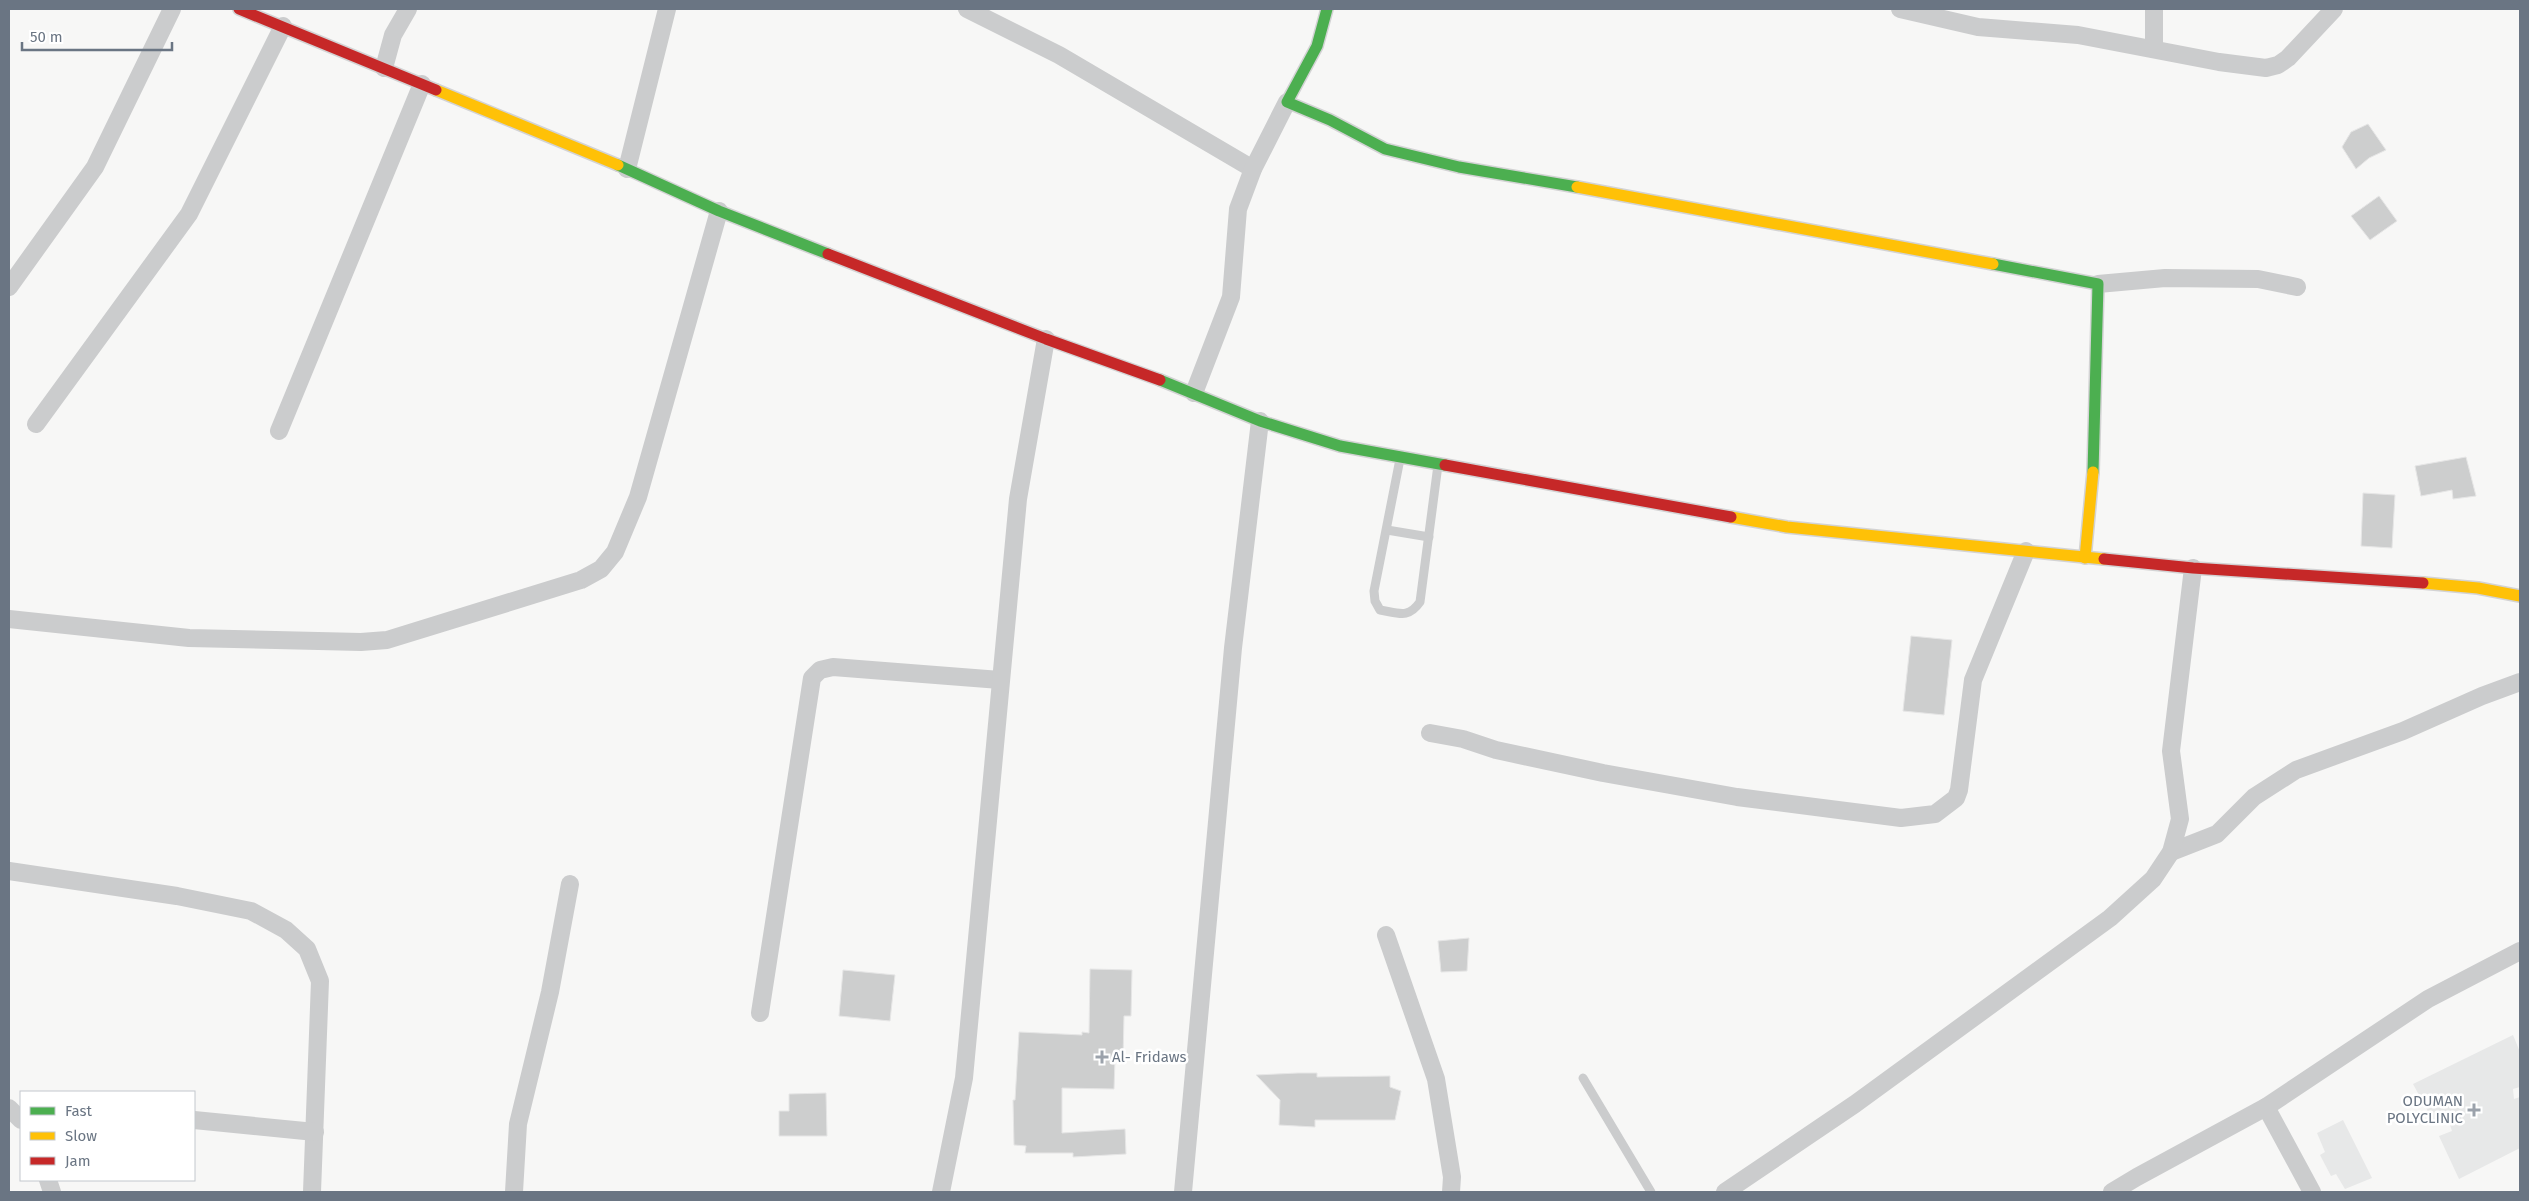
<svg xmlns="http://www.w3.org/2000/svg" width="2529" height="1201" viewBox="0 0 2529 1201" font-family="'Fira Sans',sans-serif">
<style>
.built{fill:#e7e8e8}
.building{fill:#cdcece;stroke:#e6e6e6}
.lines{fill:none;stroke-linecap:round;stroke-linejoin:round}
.fast-casing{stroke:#d3d3d4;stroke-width:14}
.slow-casing{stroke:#d3d3d4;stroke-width:14}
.jam-casing{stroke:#d3d3d4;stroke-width:14}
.lane{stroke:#cbcccd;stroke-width:9}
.street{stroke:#cbcccd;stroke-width:18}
.fast{stroke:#4caf50;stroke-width:11}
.slow{stroke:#ffc107;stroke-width:11}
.jam{stroke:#c62828;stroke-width:11}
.poi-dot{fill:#9ba2ab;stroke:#fff;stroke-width:2}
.labels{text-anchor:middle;stroke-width:5;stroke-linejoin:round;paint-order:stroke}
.poi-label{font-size:15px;fill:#6a7583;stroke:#fff;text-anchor:start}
</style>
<rect width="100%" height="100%" fill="#f7f7f6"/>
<g class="built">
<polygon points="2513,1035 2520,1052 2520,1087 2513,1089 2514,1099 2520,1097 2520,1148 2459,1179 2439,1136 2452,1131 2449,1122 2435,1124 2413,1084"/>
<polygon points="2343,1120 2372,1178 2345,1189 2336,1174 2331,1176 2320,1155 2325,1152 2317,1133"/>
</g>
<g class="building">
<polygon points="2368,124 2386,150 2369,158 2356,169 2342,147 2351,132"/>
<polygon points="2379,196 2397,221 2370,240 2351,216"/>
<polygon points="2466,457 2476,496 2453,499 2452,490 2421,496 2415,466"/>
<polygon points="2363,493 2395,495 2392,548 2361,546"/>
<polygon points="1911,636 1952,640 1944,715 1903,711"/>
<polygon points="1469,938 1467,971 1441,972 1438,941"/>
<polygon points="1090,969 1132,970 1131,1016 1124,1016 1123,1059 1115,1059 1114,1089 1062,1088 1062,1133 1125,1129 1126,1154 1073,1157 1073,1153 1025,1153 1026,1146 1014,1145 1013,1100 1015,1100 1019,1032 1082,1035 1082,1032 1089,1033"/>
<polygon points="843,970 895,975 890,1021 839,1016"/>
<polygon points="1298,1073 1317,1073 1317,1077 1390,1076 1390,1087 1401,1091 1395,1120 1315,1120 1315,1127 1279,1125 1280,1100 1256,1075"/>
<polygon points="826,1093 827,1136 779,1136 779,1111 789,1111 789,1094"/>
</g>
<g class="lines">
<g class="fast-casing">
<g id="fast">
<polyline points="1327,9 1317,46 1287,102 1330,120 1385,149 1459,167 1577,187"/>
<polyline points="618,165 719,211 828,254"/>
<polyline points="1993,264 2098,284 2093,472"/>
<polyline points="1160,380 1260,421 1340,446 1445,465"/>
</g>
</g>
<g class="slow-casing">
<g id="slow">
<polyline points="436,90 618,165"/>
<polyline points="1577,187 1993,264"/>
<polyline points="1731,517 1787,527 2104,559"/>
<polyline points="2085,558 2093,472"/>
<polyline points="2423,583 2478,588 2520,596"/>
</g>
</g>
<g class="jam-casing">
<g id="jam">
<polyline points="239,9 436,90"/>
<polyline points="828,254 1046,339 1160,380"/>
<polyline points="1445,465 1731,517"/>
<polyline points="2104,559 2193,568 2423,583"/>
</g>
</g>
<g class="lane">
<path d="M 1400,459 L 1374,591 L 1375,601 L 1380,610 C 1399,613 1408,619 1420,602 L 1438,465"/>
<polyline points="1387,530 1429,537"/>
<polyline points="1583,1078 1651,1192"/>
</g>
<g class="street">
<polyline points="967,9 1059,55 1253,169"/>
<polyline points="1900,9 1978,27 2078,35 2219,62 2266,68 2278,65 2288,58 2334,9"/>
<polyline points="2154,49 2154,9"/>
<polyline points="384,68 393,35 408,9"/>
<polyline points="627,169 667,9"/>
<polyline points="2098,284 2165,278 2258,279 2297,287"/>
<polyline points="9,287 95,167 172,9"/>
<polyline points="1194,393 1231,297 1238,209 1253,169 1287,102"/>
<polyline points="36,424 189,214 283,26"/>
<polyline points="279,431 422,84"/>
<polyline points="9,619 189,638 361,642 387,640 581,580 601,569 615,552 638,497 719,211"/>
<polyline points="1430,733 1463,739 1496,750 1603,773 1737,797 1901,818 1935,814 1956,798 1959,790 1973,680 2026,551"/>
<polyline points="2171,852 2217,834 2254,797 2296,770 2403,731 2482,696 2520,682"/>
<polyline points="9,871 177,896 251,911 286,930 307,949 320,981 312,1192"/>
<polyline points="1386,935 1436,1079 1452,1177 1451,1192"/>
<polyline points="760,1013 812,678 820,670 833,667 1000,680"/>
<polyline points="2266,1107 2312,1192"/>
<polyline points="9,1108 21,1120"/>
<polyline points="194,1120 315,1132"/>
<polyline points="48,1180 52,1192"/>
<polyline points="514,1192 518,1124 550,992 570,884"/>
<polyline points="941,1192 964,1078 1018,499 1046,339"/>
<polyline points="1183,1192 1233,648 1260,421"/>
<polyline points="1725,1192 1855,1104 2110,918 2153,879 2171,852 2180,819 2171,751 2193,568"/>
<polyline points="2112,1192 2137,1177 2266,1107 2428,999 2520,951"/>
</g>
<use href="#fast" class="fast"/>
<use href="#slow" class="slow"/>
<use href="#jam" class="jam"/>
</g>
<g class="poi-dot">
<path d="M1099.5 1049.5h5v5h5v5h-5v5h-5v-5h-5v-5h5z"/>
<path d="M2471.5 1102.5h5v5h5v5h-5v5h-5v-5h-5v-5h5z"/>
</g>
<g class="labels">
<g class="poi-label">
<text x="1112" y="1062">Al- Fridaws</text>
<text x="2463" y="1106" text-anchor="end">ODUMAN<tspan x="2463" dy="17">POLYCLINIC</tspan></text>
</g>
</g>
<rect width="2529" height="1201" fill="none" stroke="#6a7583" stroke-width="20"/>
<rect x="20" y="1091" width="175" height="90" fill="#ffffff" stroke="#c3c8cd"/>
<rect x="30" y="1107" width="25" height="8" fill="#4caf50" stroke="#c3c8cd"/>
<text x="65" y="1116" font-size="15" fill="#6a7583">Fast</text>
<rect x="30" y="1132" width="25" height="8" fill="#ffc107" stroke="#c3c8cd"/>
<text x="65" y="1141" font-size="15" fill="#6a7583">Slow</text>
<rect x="30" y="1157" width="25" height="8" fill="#c62828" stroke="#c3c8cd"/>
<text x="65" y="1166" font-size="15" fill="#6a7583">Jam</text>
<path d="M22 42v8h150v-8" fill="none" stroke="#6a7583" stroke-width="2.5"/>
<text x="30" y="42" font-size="15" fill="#6a7583" stroke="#ffffff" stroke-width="4" paint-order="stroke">50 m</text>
</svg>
